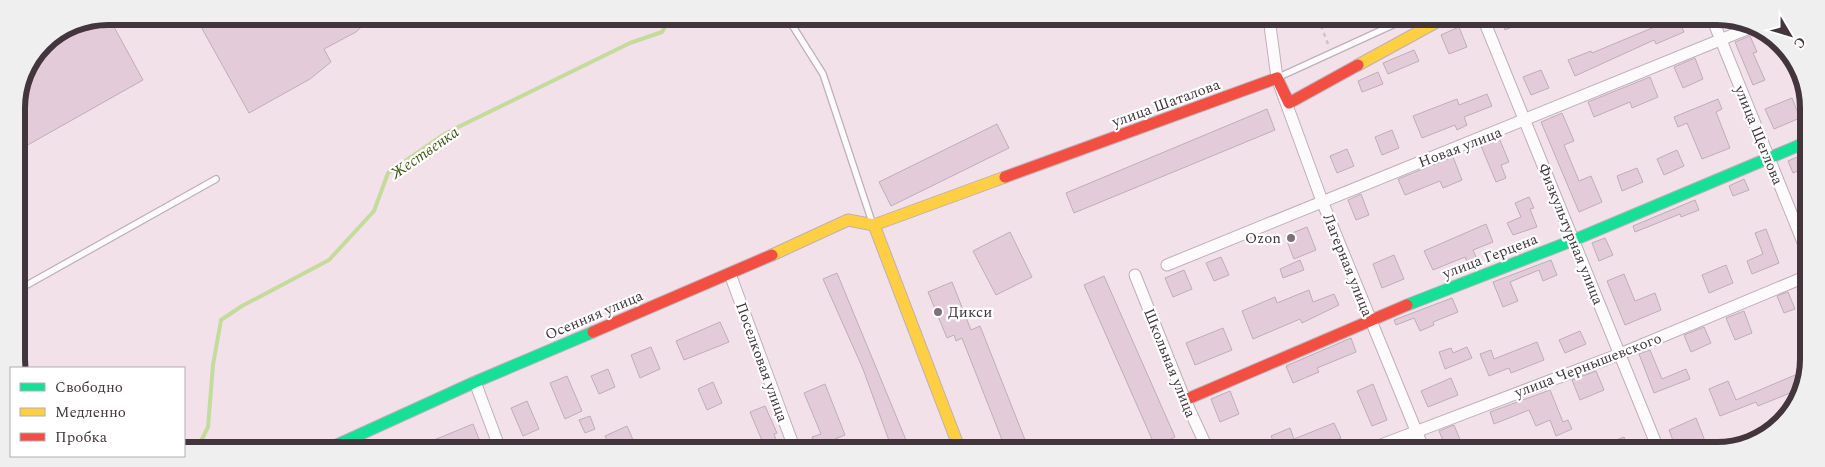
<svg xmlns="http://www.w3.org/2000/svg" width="1825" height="467" viewBox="0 0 1825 467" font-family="Spectral,serif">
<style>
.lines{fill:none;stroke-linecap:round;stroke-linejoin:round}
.stream{stroke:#c5db9e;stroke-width:4}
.building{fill:#e4cbd9;stroke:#bdaeb6}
.lane-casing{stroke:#beb0b7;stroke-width:8}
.street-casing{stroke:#beb0b7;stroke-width:13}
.fast-casing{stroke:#beb0b7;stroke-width:13}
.slow-casing{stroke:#beb0b7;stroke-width:13}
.jam-casing{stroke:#beb0b7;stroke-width:13}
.path{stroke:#ccc4c8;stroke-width:2.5;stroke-dasharray:4 4;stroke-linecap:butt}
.lane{stroke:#fdfafc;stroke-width:5.5}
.street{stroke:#fdfafc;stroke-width:11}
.fast{stroke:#16e098;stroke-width:11}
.slow{stroke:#ffcf43;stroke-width:11}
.jam{stroke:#f24e42;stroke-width:11}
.poi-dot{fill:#807179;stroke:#fff;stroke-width:2}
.labels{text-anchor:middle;stroke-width:4.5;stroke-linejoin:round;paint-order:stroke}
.street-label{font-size:15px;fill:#42353c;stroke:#fff}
.poi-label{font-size:15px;fill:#42353c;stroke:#fff;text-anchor:end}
.water-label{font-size:16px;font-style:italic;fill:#3c5415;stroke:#fff}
.rim{fill:none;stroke:#42353c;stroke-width:6}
</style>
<rect width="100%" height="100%" fill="#f3e1ea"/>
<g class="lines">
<polyline class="stream" points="197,449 208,427 213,365 221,320 242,306 329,260 374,211 388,173 446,133 630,43 662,32 671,17"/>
</g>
<g class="building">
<polygon points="108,16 143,80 17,151 16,103 43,43 73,23"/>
<polygon points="195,16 297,16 372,17 356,32 324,49 331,62 310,79 249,113"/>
<polygon points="1500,18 1533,18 1505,30"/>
<polygon points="1676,18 1678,18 1684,32 1656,44 1654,40 1575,76 1568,60 1591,51 1592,53"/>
<polygon points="1459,27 1467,47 1449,54 1441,35"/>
<polygon points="1750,36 1757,52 1753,53 1765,80 1753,85 1735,42"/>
<polygon points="1414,50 1419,61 1388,74 1383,63"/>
<polygon points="1695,58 1703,79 1683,88 1674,67"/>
<polygon points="1541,70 1549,88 1531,95 1523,77"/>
<polygon points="1378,72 1383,84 1362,92 1358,81"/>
<polygon points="1650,77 1658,97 1632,108 1630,102 1594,117 1588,102"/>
<polygon points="1487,94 1492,106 1464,117 1467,125 1457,130 1455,125 1422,138 1413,116 1457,99 1459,105"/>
<polygon points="1792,98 1800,118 1774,129 1765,109"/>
<polygon points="1718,99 1722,109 1716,112 1730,148 1702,159 1687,123 1678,127 1674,117"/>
<polygon points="1267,109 1275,130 1074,213 1066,193"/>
<polygon points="1562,113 1574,141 1564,145 1579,181 1591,176 1602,202 1579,212 1541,122"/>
<polygon points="997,124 1009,148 891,206 879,182"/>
<polygon points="1392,130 1399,148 1382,155 1375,137"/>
<polygon points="1499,138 1509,162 1501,165 1506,178 1496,182 1481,146"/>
<polygon points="1347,149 1354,166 1337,173 1330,156"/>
<polygon points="1677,150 1684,166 1664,175 1657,159"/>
<polygon points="1807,153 1807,167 1793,173 1788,161"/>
<polygon points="1453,157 1462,180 1443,188 1440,181 1405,195 1398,179"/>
<polygon points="1637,168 1643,182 1622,191 1617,176"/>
<polygon points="1744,179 1749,190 1733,196 1729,186"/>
<polygon points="1361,194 1369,215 1356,220 1348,200"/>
<polygon points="1529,197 1534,208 1530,209 1537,227 1513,235 1507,223 1521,217 1515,203"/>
<polygon points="1695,200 1699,210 1681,217 1680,214 1635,232 1633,226"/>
<polygon points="1486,224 1493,242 1473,250 1477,259 1467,262 1465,257 1433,270 1424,251"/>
<polygon points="1307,227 1316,250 1294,259 1285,236"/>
<polygon points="1766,229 1779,263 1752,274 1747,261 1763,254 1755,233"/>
<polygon points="1010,232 1032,277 996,295 973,251"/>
<polygon points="1605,238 1613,255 1599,261 1592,243"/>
<polygon points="1394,255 1404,279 1382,288 1373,264"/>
<polygon points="1221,257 1229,275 1214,281 1206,263"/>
<polygon points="1300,260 1304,270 1283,278 1280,269"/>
<polygon points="1551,260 1557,275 1543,281 1539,270 1510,282 1518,301 1503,307 1493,282"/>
<polygon points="1726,265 1733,283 1709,293 1702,275"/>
<polygon points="1184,270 1192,289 1173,297 1165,278"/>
<polygon points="837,273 906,440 891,446 863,369 823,279"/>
<polygon points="1624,274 1635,301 1655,293 1661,310 1625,325 1607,281"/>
<polygon points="1104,276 1175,437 1155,446 1084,285"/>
<polygon points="952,282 971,330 980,326 1029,450 1006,450 962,338 956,341 954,335 947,338 928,292"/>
<polygon points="1309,290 1313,302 1334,294 1339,305 1302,323 1300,319 1253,339 1242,311 1275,297 1277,303"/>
<polygon points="1788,292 1795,309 1784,313 1777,296"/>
<polygon points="1452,298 1458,312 1433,322 1434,325 1420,331 1414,318 1396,325 1394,320"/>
<polygon points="1744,311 1752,333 1735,340 1726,318"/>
<polygon points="720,322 729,342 684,360 676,341"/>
<polygon points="1704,327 1711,343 1691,352 1684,335"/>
<polygon points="1223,328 1232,350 1195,365 1186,343"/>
<polygon points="1580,331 1586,344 1565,353 1559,340"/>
<polygon points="1351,338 1356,352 1317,368 1319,372 1293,383 1286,366"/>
<polygon points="1537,342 1544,360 1511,373 1509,368 1489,376 1480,354 1491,350 1494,359"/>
<polygon points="651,347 660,369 640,378 631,355"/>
<polygon points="1467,347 1472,358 1445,369 1439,352 1451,348 1453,353"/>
<polygon points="1650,350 1662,379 1686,369 1690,379 1654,393 1639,354"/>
<polygon points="608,369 615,387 599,394 591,376"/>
<polygon points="1807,370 1807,377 1800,389 1758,406 1756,402 1720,416 1709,389 1728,381 1736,400"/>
<polygon points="1596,371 1604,390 1580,400 1572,380"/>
<polygon points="567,376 582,411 565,419 550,383"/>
<polygon points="1451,378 1458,395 1428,407 1421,391"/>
<polygon points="713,382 722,403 707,410 698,389"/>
<polygon points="825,384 845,435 816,447 812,437 821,434 804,393"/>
<polygon points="1373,384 1387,420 1372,426 1357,391"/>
<polygon points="1550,390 1563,422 1568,420 1572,429 1556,436 1550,420 1536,426 1529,410 1494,424 1490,412"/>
<polygon points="1230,391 1239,414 1220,422 1211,399"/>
<polygon points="527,401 539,429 523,436 511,408"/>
<polygon points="765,406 777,433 774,434 780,450 766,450 750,412"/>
<polygon points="590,416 595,429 585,433 579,420"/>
<polygon points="1696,418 1705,441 1677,451 1669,430"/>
<polygon points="1334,423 1341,438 1312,450 1277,450 1271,436 1290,428 1294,439"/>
<polygon points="473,424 479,439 455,449 412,449"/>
<polygon points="1454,425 1463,447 1447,450 1439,431"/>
<polygon points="627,426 637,449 611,449 605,436"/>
<polygon points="1624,437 1629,450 1592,450"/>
</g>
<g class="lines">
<g class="lane-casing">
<g id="lane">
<polyline points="787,17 823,74 872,222"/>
<polyline points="1279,77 1408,18"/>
<polyline points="18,290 216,179"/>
</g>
</g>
<g class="street-casing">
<g id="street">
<polyline points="1269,18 1277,78 1322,201 1424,450"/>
<polyline points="1483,18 1659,451"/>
<polyline points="1712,18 1807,252"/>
<polyline points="1167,265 1752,27"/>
<polyline points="730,274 795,450"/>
<polyline points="1135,275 1185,400 1208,450"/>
<polyline points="475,382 500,449"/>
<polyline points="1368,450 1620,354 1807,276"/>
</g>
</g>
<g class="fast-casing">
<g id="fast">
<polyline points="1407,305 1574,240 1807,142"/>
<polyline points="328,449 475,382 593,332"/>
</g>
</g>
<g class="slow-casing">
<g id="slow">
<polyline points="1358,65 1444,18"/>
<polyline points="874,225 960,450"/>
<polyline points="772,255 848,220 874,225 1005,177"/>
</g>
</g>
<g class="jam-casing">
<g id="jam">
<polyline points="1005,177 1277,78 1289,103 1358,65"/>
<polyline points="593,332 772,255"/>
<polyline points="1185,400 1407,305"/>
</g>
</g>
<polyline class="path" points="1318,18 1328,44"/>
<use href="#lane" class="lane"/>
<use href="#street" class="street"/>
<use href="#fast" class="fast"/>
<use href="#slow" class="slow"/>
<use href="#jam" class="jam"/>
</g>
<g class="poi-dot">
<circle cx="1291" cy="238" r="5"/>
<circle cx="938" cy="312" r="5"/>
</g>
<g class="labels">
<g class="street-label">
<text transform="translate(1166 103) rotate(-20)" y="5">улица Шаталова</text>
<text transform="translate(1759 135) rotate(68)" y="5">улица Щеглова</text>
<text transform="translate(1460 147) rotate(-21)" y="5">Новая улица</text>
<text transform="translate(1571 234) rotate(68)" y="5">Физкультурная улица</text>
<text transform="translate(1490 256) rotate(-21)" y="5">улица Герцена</text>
<text transform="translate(1348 265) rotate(68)" y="5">Лагерная улица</text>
<text transform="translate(594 315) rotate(-23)" y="5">Осенняя улица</text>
<text transform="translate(762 362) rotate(70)" y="5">Поселковая улица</text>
<text transform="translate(1170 363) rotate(68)" y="5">Школьная улица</text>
<text transform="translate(1588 365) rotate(-21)" y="5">улица Чернышевского</text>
</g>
<g class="poi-label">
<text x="1281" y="243">Ozon</text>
<text x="948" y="317" text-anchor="start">Дикси</text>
</g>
<g class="water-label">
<text transform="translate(424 152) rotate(-35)" y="6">Жественка</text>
</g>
</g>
<path d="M0 0H1825V467H0ZM108 25H1717A83 83 0 0 1 1800 108V359A83 83 0 0 1 1717 442H108A83 83 0 0 1 25 359V108A83 83 0 0 1 108 25Z" fill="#f0efef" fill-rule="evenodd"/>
<path class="rim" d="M108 25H1717A83 83 0 0 1 1800 108V359A83 83 0 0 1 1717 442H108A83 83 0 0 1 25 359V108A83 83 0 0 1 108 25Z"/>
<rect x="10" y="367" width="175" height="90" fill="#ffffff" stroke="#b3aeb1"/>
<rect x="20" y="383" width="25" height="8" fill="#16e098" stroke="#b3aeb1"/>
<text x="55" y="392" font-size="15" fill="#42353c">Свободно</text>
<rect x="20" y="408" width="25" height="8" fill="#ffcf43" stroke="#b3aeb1"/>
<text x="55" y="417" font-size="15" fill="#42353c">Медленно</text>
<rect x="20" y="433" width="25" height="8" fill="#f24e42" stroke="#b3aeb1"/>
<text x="55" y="442" font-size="15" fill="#42353c">Пробка</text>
<g transform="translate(1790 35) rotate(128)" stroke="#ffffff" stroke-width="4" paint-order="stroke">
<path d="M0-4L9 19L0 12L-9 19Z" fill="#42353c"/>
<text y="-8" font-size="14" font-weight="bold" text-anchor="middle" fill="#42353c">С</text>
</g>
</svg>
